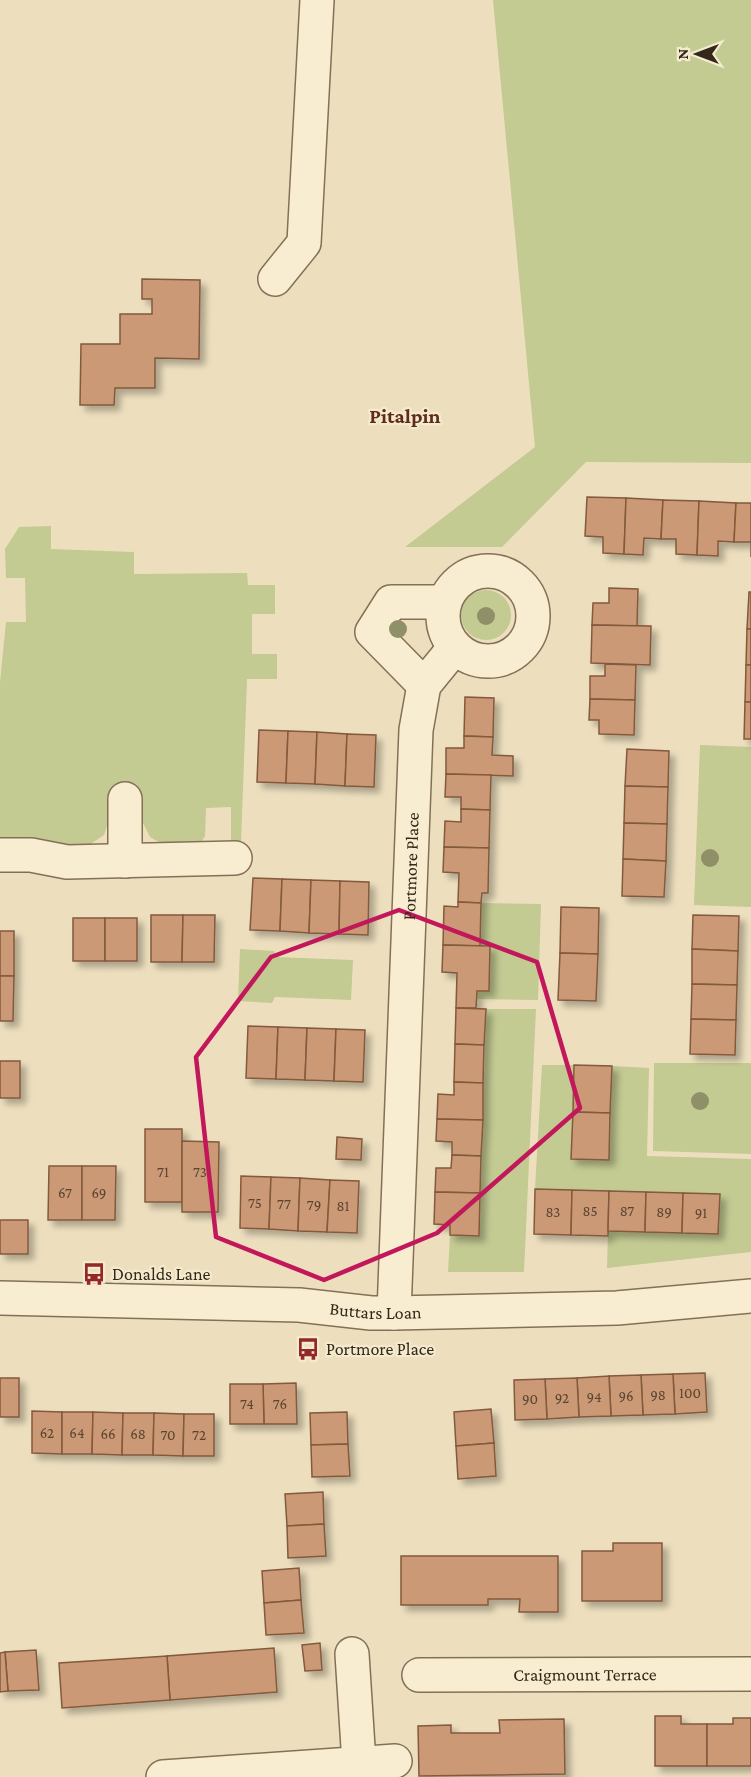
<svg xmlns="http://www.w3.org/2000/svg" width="751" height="1777" viewBox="0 0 751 1777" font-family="'Crimson Pro',serif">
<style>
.green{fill:#c3ca92}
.building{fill:#cb9974;stroke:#835a3d;stroke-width:1.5;filter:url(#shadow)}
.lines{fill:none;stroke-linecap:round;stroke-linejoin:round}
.minor-casing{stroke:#847057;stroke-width:36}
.minor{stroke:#f8edd0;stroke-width:33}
.tree{fill:#909068}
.marked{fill:none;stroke:#c2185b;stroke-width:4.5;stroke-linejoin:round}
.labels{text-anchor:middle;stroke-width:4.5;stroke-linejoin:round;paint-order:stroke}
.number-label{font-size:15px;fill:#5a4431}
.street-label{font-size:18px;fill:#34281b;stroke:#f4eacd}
.poi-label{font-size:18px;fill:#34281b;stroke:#f4eacd;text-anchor:start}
.quarter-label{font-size:21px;font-weight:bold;fill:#602b1b;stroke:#f4eacd}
</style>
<defs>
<filter id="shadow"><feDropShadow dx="5.5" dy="5.5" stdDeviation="3" flood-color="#0004"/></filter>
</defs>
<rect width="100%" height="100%" fill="#eddfbe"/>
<g class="green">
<polygon points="493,0 751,0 751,463 586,462 502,547 405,547 535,447"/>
<polygon points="51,526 51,549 134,552 134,574 247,573 248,585 275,585 275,614 252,614 252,654 277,654 277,679 247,679 241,843 231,843 231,807 206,808 205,836 200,844 164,845 150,837 140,817 110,817 104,835 89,845 57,846 0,840 0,682 6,622 26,622 25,578 6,578 5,549 19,527"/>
<circle cx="486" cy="615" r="25"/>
<polygon points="700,745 751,747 751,907 694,905"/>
<polygon points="481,903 541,904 538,1000 476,999 477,991 489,991 490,947 480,946"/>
<polygon points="240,949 274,951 276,957 353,960 351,1000 275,997 272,1003 238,1001"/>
<polygon points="486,1009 536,1009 524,1272 448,1272 450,1235 479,1236"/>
<polygon points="654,1063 751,1063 751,1154 653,1151"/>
<polygon points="542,1065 574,1065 572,1158 609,1159 612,1066 649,1068 647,1156 751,1159 751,1252 607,1268 608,1231 718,1234 719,1194 535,1189"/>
</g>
<g class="building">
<polygon points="142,279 200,280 199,359 155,358 155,388 115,388 114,405 80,405 81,344 120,344 120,314 152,314 152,299 142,299"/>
<polygon points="587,497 626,498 624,554 603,553 603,537 585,536"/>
<polygon points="626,498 663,500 661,539 644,538 643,555 624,554"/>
<polygon points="663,500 699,501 697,555 676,554 676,539 661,539"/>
<polygon points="699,501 736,503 734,542 718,541 718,556 697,555"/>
<polygon points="736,503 751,503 751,557 751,542 734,542"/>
<polygon points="609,588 638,589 637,626 592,625 593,603 609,603"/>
<polygon points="749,592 751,592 751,629 747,629"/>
<polygon points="592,625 651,626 650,665 591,663"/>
<polygon points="747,629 751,629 751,665 746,665"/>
<polygon points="605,664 636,665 635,700 590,699 590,676 605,676"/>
<polygon points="746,665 751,665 751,702 745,702"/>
<polygon points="465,697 494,698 493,737 464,736"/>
<polygon points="590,699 635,700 634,735 599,734 599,720 589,720"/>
<polygon points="745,702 751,702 751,739 744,739"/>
<polygon points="259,730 288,731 286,783 257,782"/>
<polygon points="288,731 317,732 315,784 286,783"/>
<polygon points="317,732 347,734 345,786 315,784"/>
<polygon points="347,734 376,735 374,787 345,786"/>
<polygon points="464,736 493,737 492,755 513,756 513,776 446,774 446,748 464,748"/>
<polygon points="627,749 669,751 668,787 625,786"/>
<polygon points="446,774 491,775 490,810 461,809 461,797 445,797"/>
<polygon points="625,786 668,787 667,824 624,823"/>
<polygon points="461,809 490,810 489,848 444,847 445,821 461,822"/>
<polygon points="624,823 667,824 666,861 623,859"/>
<polygon points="444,847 489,848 488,893 482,893 481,903 458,902 459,873 443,872"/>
<polygon points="623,859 666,861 664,897 622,896"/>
<polygon points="253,878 282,879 280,931 250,930"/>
<polygon points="282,879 311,880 309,933 280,931"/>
<polygon points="311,880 340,881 339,934 309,933"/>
<polygon points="340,881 369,882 368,935 339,934"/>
<polygon points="458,902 481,903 480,946 443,945 444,906 458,907"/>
<polygon points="561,907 599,908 598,954 560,953"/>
<polygon points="151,915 183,915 182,962 151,962"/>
<polygon points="183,915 215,915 214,962 182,962"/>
<polygon points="693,915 739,916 738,951 692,949"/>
<rect x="73" y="918" width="32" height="43"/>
<rect x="105" y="918" width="32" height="43"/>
<rect x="0" y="931" width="14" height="45"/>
<polygon points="443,945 490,946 489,991 477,991 476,1008 456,1008 457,973 442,972"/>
<polygon points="692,949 738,951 737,985 692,984"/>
<polygon points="560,953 598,954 596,1001 558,1000"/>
<polygon points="0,976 14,976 13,1021 0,1021"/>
<polygon points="692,984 737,985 736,1020 691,1019"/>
<polygon points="456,1008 486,1009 484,1045 455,1044"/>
<polygon points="691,1019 736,1020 735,1055 690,1054"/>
<polygon points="248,1026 278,1027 276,1079 246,1078"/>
<polygon points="278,1027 307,1028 305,1080 276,1079"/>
<polygon points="307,1028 336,1029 334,1081 305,1080"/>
<polygon points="336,1029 365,1030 363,1082 334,1081"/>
<polygon points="455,1044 484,1045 483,1083 454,1082"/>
<rect x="0" y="1061" width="20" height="37"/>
<polygon points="574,1065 612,1066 610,1113 573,1112"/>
<polygon points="454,1082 483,1083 483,1120 437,1119 438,1094 454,1095"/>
<polygon points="573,1112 610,1113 609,1160 571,1159"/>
<polygon points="437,1119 483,1120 481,1156 452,1155 452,1142 436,1141"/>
<rect x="145" y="1129" width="37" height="73"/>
<polygon points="337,1137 362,1139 361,1160 336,1159"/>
<polygon points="182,1141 219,1142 218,1212 182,1212"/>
<polygon points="452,1155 481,1156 480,1193 435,1192 436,1168 451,1168"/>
<polygon points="49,1166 82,1166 82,1220 48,1220"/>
<polygon points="82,1166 116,1166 115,1220 82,1220"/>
<polygon points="241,1176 271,1177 269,1229 240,1228"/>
<polygon points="271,1177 300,1178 298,1231 269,1229"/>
<polygon points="300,1178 330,1180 327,1232 298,1231"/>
<polygon points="330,1180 359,1181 357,1233 327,1232"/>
<polygon points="535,1189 572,1190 571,1235 534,1234"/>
<polygon points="572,1190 609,1191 608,1236 571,1235"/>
<polygon points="609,1191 646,1192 645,1232 608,1231"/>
<polygon points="435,1192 480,1193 479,1236 450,1235 450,1225 434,1224"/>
<polygon points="646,1192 683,1193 682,1233 645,1232"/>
<polygon points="683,1193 720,1194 718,1234 682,1233"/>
<rect x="0" y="1220" width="28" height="34"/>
<polygon points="705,1373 707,1412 675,1414 673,1374"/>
<polygon points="673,1374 675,1414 643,1415 641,1375"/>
<polygon points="641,1375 643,1415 611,1416 609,1376"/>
<polygon points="609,1376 611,1416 579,1417 577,1378"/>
<rect x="0" y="1378" width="19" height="39"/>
<polygon points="577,1378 579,1417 547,1419 545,1379"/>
<polygon points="545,1379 547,1419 515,1420 514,1380"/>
<polygon points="296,1383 297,1424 264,1424 263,1384"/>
<polygon points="230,1384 263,1384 264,1424 230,1424"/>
<polygon points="491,1409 494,1443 456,1446 454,1412"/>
<polygon points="32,1411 62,1412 62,1454 32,1453"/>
<polygon points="62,1412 93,1412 92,1454 62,1454"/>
<polygon points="93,1412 123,1413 122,1455 92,1454"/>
<polygon points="347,1412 348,1444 311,1445 310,1413"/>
<polygon points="123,1413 154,1413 153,1455 122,1455"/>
<polygon points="154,1413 184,1414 183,1456 153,1455"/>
<polygon points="184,1414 214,1414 214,1456 183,1456"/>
<polygon points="494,1443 496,1476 458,1479 456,1446"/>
<polygon points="348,1444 350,1476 312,1477 311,1445"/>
<polygon points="323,1492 324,1524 287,1526 285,1494"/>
<polygon points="324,1524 326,1556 288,1558 287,1526"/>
<polygon points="613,1543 662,1543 662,1601 582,1601 582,1551 613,1551"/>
<polygon points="401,1556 558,1556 558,1612 519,1612 520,1599 488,1599 488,1605 401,1605"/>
<polygon points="299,1568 301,1600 264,1603 262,1571"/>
<polygon points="301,1600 304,1633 266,1635 264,1603"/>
<polygon points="320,1643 322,1670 305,1671 302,1645"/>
<polygon points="274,1648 277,1692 170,1700 167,1656"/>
<polygon points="36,1650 39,1690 8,1691 5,1652"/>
<polygon points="5,1652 8,1691 0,1692 0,1653"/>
<polygon points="167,1656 170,1700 62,1708 59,1663"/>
<polygon points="655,1716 681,1716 681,1724 707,1724 707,1766 655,1766"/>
<polygon points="733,1718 751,1718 751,1766 707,1766 707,1724 733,1724"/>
<polygon points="564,1719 565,1774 419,1776 418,1726 451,1725 451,1733 500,1733 499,1720"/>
</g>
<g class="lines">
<g class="minor-casing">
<g id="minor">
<polyline points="275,279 304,243 317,0"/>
<circle cx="488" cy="616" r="45"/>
<polyline points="424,685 372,632 391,602 445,602"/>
<polyline points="125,799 125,861"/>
<polyline points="0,855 31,855 67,862 235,858"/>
<path id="s1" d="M 0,1298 L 299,1305 L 371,1313 L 394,1313 L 617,1308 L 751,1296"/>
<path id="s2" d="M 394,1313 L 416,730 L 424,685 L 455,647"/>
<polyline points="352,1654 359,1763"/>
<path id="s3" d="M 419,1675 L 751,1674"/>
<polyline points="163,1777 395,1761"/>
</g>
</g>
<use href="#minor" class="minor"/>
</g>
<g class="tree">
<circle cx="486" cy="616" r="9"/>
<circle cx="398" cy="629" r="9"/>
<circle cx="710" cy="858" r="9"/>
<circle cx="700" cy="1101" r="9"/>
</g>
<path class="marked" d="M 399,910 L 537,962 L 580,1108 L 437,1233 L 324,1280 L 216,1237 L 196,1057 L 271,957 Z"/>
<defs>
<g id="bus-bare" transform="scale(1.8)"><path d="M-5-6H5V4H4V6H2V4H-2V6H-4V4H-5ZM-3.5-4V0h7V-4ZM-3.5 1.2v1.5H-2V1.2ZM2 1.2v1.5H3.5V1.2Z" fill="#922928" stroke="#f4eacd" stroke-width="2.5" paint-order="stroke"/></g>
</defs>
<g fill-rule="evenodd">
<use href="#bus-bare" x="94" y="1274"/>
<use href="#bus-bare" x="308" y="1349"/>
</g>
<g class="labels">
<g class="number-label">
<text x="163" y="1177">71</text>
<text x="200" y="1177">73</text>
<text x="65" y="1198">67</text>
<text x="99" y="1198">69</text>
<text x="255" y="1208">75</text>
<text x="284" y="1209">77</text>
<text x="314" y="1210">79</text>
<text x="343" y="1211">81</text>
<text x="590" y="1216">85</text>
<text x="627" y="1216">87</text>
<text x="553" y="1217">83</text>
<text x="664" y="1217">89</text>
<text x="701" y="1218">91</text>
<text x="690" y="1398">100</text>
<text x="658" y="1400">98</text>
<text x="626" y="1401">96</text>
<text x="594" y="1402">94</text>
<text x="562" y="1403">92</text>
<text x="530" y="1404">90</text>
<text x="247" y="1409">74</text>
<text x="280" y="1409">76</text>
<text x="47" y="1438">62</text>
<text x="77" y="1438">64</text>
<text x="108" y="1439">66</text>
<text x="138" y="1439">68</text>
<text x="168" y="1440">70</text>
<text x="199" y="1440">72</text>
</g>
<g class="street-label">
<text dy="6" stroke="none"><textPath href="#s2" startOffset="447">Portmore Place</textPath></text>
<text dy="6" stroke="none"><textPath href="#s1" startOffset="376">Buttars Loan</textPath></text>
<text dy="6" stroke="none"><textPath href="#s3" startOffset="166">Craigmount Terrace</textPath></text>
</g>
<g class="poi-label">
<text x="112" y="1280">Donalds Lane</text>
<text x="326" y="1355">Portmore Place</text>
</g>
<g class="quarter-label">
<text x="405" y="423">Pitalpin</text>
</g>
</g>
<g transform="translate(697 54) rotate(270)" stroke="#f4eacd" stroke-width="4.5" paint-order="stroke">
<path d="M0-4.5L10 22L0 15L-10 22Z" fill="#34281b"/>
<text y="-9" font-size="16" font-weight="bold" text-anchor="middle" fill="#34281b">N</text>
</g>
</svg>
